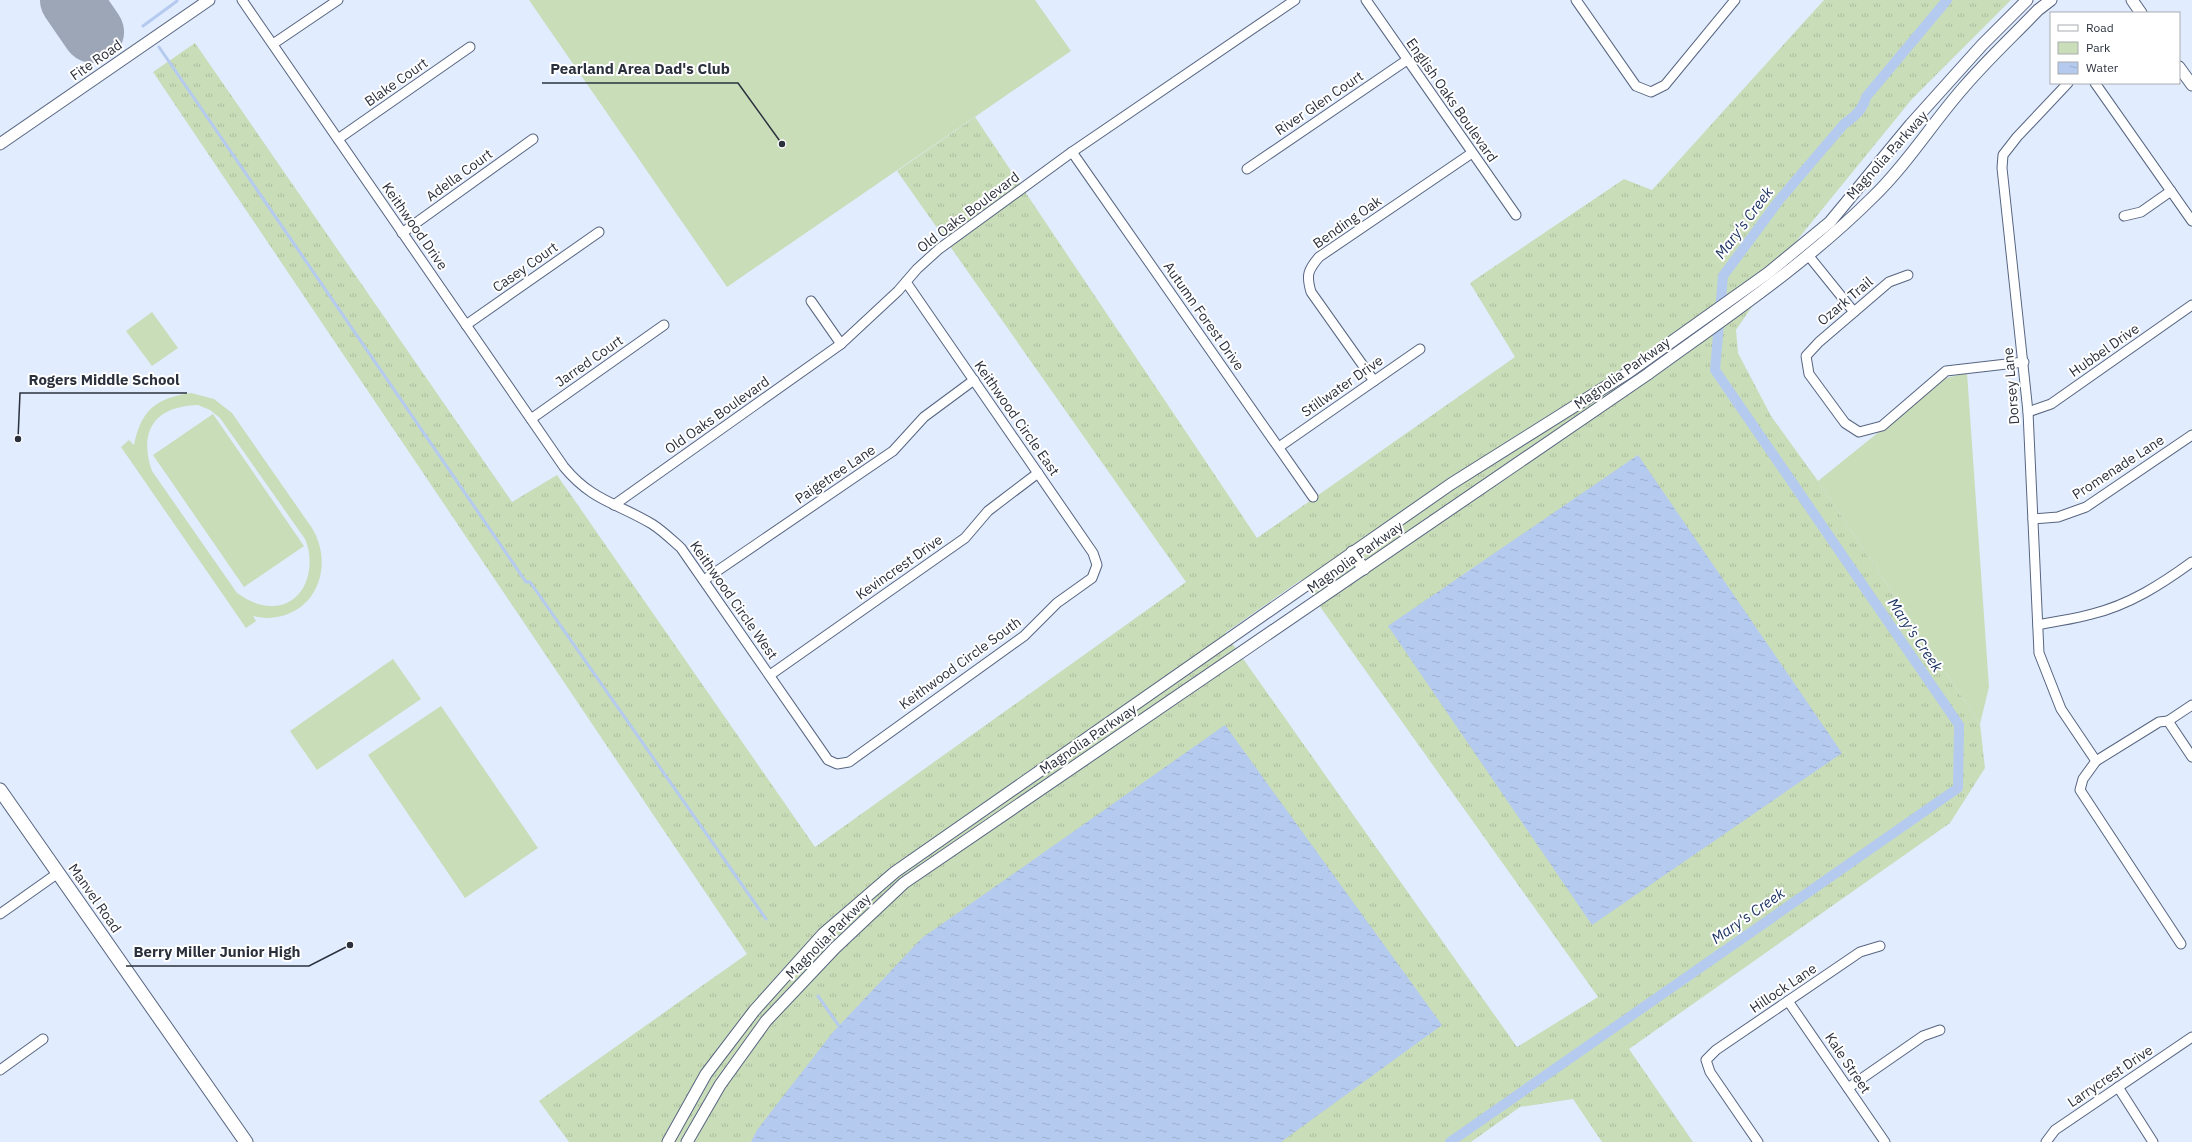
<svg xmlns="http://www.w3.org/2000/svg" width="2192" height="1142" viewBox="0 0 2192 1142" font-family="'IBM Plex Sans',sans-serif">
<style>
.grass{fill:url(#grass-tufts);fill-rule:evenodd}
.green{fill:#c9ddb9;fill-rule:evenodd}
.water{fill:url(#water-ripples)}
.lines{fill:none;stroke-linecap:round;stroke-linejoin:round}
.stream{stroke:#b5caef;stroke-width:3}
.canal{stroke:#b5caef;stroke-width:10}
.runway{stroke:#9da6b7;stroke-width:62}
.minor-casing{stroke:#576580;stroke-width:11}
.tertiary-casing{stroke:#576580;stroke-width:13}
.secondary-casing{stroke:#576580;stroke-width:15}
.minor{stroke:#fff;stroke-width:9}
.tertiary{stroke:#fff;stroke-width:11}
.secondary{stroke:#fff;stroke-width:13}
.labels{text-anchor:middle;stroke-width:4;stroke-linejoin:round;paint-order:stroke}
.street-label{font-size:14px;fill:#2a303c;stroke:#fff}
.water-label{font-size:15px;font-style:italic;fill:#1d3564;stroke:#fff}
.leader{fill:none;stroke:#2a303c;stroke-width:1.5}
.callout-dot{fill:#2a303c;stroke:#fff;stroke-width:1.5}
.callout-label{font-size:15px;text-anchor:middle;font-weight:bold;fill:#2a303c;stroke:#fff;stroke-width:4;stroke-linejoin:round;paint-order:stroke}
</style>
<defs>
<pattern id="grass-tufts" width="24" height="20" patternUnits="userSpaceOnUse"><rect width="24" height="20" fill="#c9ddb9"/><path d="M3 7l-1-3M5 7V3M7 7l1-3M15 17l-1-3M17 17v-4M19 17l1-3" fill="none" stroke="#adbea0"/></pattern>
<pattern id="water-ripples" width="26" height="14" patternUnits="userSpaceOnUse"><rect width="26" height="14" fill="#b5caef"/><path d="M2 4q2-2 4 0t4 0M15 11q2-2 4 0t4 0" fill="none" stroke="#9caece"/></pattern>
</defs>
<rect width="100%" height="100%" fill="#e1ecff"/>
<path class="grass" d="M 1824,0 L 2011,0 L 1912,99 L 1798,239 L 1736,330 L 1738,353 L 1771,416 L 1818,481 L 1980,724 L 1985,768 L 1950,823 L 1629,1049 L 1693,1142 L 1602,1142 L 1573,1099 L 1520,1107 L 1471,1142 L 569,1142 L 539,1101 L 747,954 L 153,72 L 195,43 L 512,502 L 557,475 L 815,847 L 1186,582 L 897,171 L 975,117 L 1257,538 L 1515,357 L 1470,283 L 1624,179 L 1652,190 ZM 1301,580 L 1598,997 L 1517,1047 L 1225,633 Z"/>
<g class="green">
<polygon points="529,0 1035,0 1071,51 727,287"/>
<polygon points="152,312 178,348 152,366 126,331"/>
<polygon points="1967,373 1989,687 1980,724 1818,481 1946,378"/>
<path d="M 191,393 L 214,399 L 232,413 L 312,528 C 335,566 316,616 269,618 C 264,618 258,617 253,616 L 256,621 L 246,628 L 121,447 L 129,440 L 134,445 C 141,410 156,398 191,393 ZM 198,405 L 210,410 L 220,418 L 305,539 C 316,563 308,604 274,606 C 260,607 249,601 237,593 L 152,471 C 138,431 155,406 198,405 Z"/>
<polygon points="213,414 304,546 244,587 153,455"/>
<polygon points="393,659 421,699 317,770 290,731"/>
<polygon points="441,706 538,848 465,898 368,755"/>
</g>
<g class="water">
<polygon points="1638,455 1842,753 1592,925 1388,626"/>
<polygon points="1225,725 1442,1025 1281,1142 751,1142 757,1130 833,1032 922,938"/>
</g>
<g class="lines">
<g class="stream">
<polyline points="143,26 177,1"/>
<polyline points="159,47 526,582 530,582 766,919"/>
<polyline points="818,996 839,1026"/>
</g>
<path class="canal" d="M 1450,1142 L 1958,788 L 1959,725 L 1715,370 L 1723,276 L 1780,199 L 1844,124 C 1853,118 1864,108 1866,97 L 1947,0"/>
<polyline class="runway" points="71,0 93,32"/>
<g class="minor-casing">
<g id="minor">
<path d="M 242,0 L 564,467 C 592,501 617,503 652,524 C 663,531 672,540 681,548 L 828,760 L 837,764 L 849,762 L 1024,636 L 1057,603 L 1092,578 L 1097,565 L 1093,553 L 906,282"/>
<polyline points="1366,0 1516,215"/>
<polyline points="1576,0 1636,86 1651,92 1665,85 1735,0"/>
<polyline points="273,44 338,0"/>
<polyline points="2068,83 2017,137 2003,155 2002,168 2028,412 2039,653 2061,709 2096,761 2083,779 2080,790 2181,944"/>
<polyline points="2095,83 2192,221"/>
<polyline points="338,139 470,47"/>
<polyline points="1072,152 1313,497"/>
<polyline points="1247,169 1407,60"/>
<polyline points="2124,216 2141,212 2171,191"/>
<polyline points="402,233 533,139"/>
<polyline points="1808,255 1854,312"/>
<polyline points="1908,275 1889,282 1819,342 1806,356 1809,374 1845,423 1859,432 1882,426 1946,371 2024,362"/>
<polyline points="811,301 841,344"/>
<polyline points="466,325 599,232"/>
<path d="M 1374,381 L 1311,292 C 1306,275 1308,270 1319,257 L 1472,153"/>
<polyline points="2028,412 2051,404 2192,305"/>
<polyline points="531,419 664,325"/>
<polyline points="1279,447 1420,349"/>
<polyline points="614,505 841,344 898,291 917,269 939,249 1072,152 1295,0"/>
<polyline points="2033,519 2058,517 2086,507 2192,435"/>
<polyline points="704,580 893,451 924,417 974,380"/>
<path d="M 2038,625 C 2056,621 2075,619 2092,614 C 2129,605 2162,584 2192,562"/>
<polyline points="770,675 965,538 988,511 1038,473"/>
<polyline points="2168,721 2192,705"/>
<polyline points="2096,761 2159,722 2168,721 2192,757"/>
<polyline points="0,914 58,873"/>
<polyline points="1788,1001 1885,1142"/>
<polyline points="0,1070 43,1039"/>
<polyline points="2118,1087 2153,1142"/>
<polyline points="1848,1088 1923,1036 1940,1030"/>
<polyline points="1758,1142 1710,1072 1706,1060 1716,1050 1860,952 1880,946"/>
<polyline points="2046,1142 2055,1130 2192,1037"/>
</g>
</g>
<g class="tertiary-casing">
<g id="tertiary">
<polyline points="2132,0 2141,13"/>
<polyline points="2179,67 2192,85"/>
<polyline points="0,144 209,0"/>
<polyline points="1352,552 1364,569"/>
<polyline points="668,1142 706,1074 754,1011 823,934 895,872 1451,484 1629,372 1768,273 1830,222 1911,124 1982,45 2027,0"/>
<path d="M 687,1142 L 720,1085 L 766,1021 L 835,948 L 904,883 L 1648,374 C 1725,318 1806,264 1874,196 C 1908,163 1933,122 1964,87 C 1987,60 2013,36 2038,10 L 2051,0"/>
</g>
</g>
<g class="secondary-casing">
<polyline id="secondary" points="0,790 246,1142"/>
</g>
<use href="#minor" class="minor"/>
<use href="#tertiary" class="tertiary"/>
<use href="#secondary" class="secondary"/>
</g>
<g class="labels">
<g class="street-label">
<text transform="translate(96 60) rotate(-35)" y="5">Fite Road</text>
<text transform="translate(396 82) rotate(-35)" y="5">Blake Court</text>
<text transform="translate(1452 100) rotate(55)" y="5">English Oaks Boulevard</text>
<text transform="translate(1319 103) rotate(-34)" y="5">River Glen Court</text>
<text transform="translate(1887 155) rotate(-48)" y="5">Magnolia Parkway</text>
<text transform="translate(459 175) rotate(-36)" y="5">Adella Court</text>
<text transform="translate(968 212) rotate(-37)" y="5">Old Oaks Boulevard</text>
<text transform="translate(1347 222) rotate(-35)" y="5">Bending Oak</text>
<text transform="translate(415 226) rotate(55)" y="5">Keithwood Drive</text>
<text transform="translate(525 267) rotate(-35)" y="5">Casey Court</text>
<text transform="translate(1845 301) rotate(-40)" y="5">Ozark Trail</text>
<text transform="translate(1204 316) rotate(55)" y="5">Autumn Forest Drive</text>
<text transform="translate(2104 350) rotate(-35)" y="5">Hubbel Drive</text>
<text transform="translate(589 361) rotate(-35)" y="5">Jarred Court</text>
<text transform="translate(1622 373) rotate(-35)" y="5">Magnolia Parkway</text>
<text transform="translate(1342 386) rotate(-35)" y="5">Stillwater Drive</text>
<text transform="translate(2011 386) rotate(-95)" y="5">Dorsey Lane</text>
<text transform="translate(717 415) rotate(-35)" y="5">Old Oaks Boulevard</text>
<text transform="translate(1017 418) rotate(55)" y="5">Keithwood Circle East</text>
<text transform="translate(2118 467) rotate(-33)" y="5">Promenade Lane</text>
<text transform="translate(835 474) rotate(-34)" y="5">Paigetree Lane</text>
<text transform="translate(1355 557) rotate(-35)" y="5">Magnolia Parkway</text>
<text transform="translate(899 567) rotate(-35)" y="5">Kevincrest Drive</text>
<text transform="translate(734 600) rotate(55)" y="5">Keithwood Circle West</text>
<text transform="translate(960 663) rotate(-36)" y="5">Keithwood Circle South</text>
<text transform="translate(1088 739) rotate(-34)" y="5">Magnolia Parkway</text>
<text transform="translate(95 898) rotate(55)" y="5">Manvel Road</text>
<text transform="translate(828 936) rotate(-45)" y="5">Magnolia Parkway</text>
<text transform="translate(1783 988) rotate(-34)" y="5">Hillock Lane</text>
<text transform="translate(1848 1063) rotate(56)" y="5">Kale Street</text>
<text transform="translate(2110 1076) rotate(-34)" y="5">Larrycrest Drive</text>
</g>
<g class="water-label">
<text transform="translate(1744 223) rotate(-53)" y="5">Mary's Creek</text>
<text transform="translate(1915 635) rotate(56)" y="5">Mary's Creek</text>
<text transform="translate(1748 916) rotate(-35)" y="5">Mary's Creek</text>
</g>
</g>
<path class="leader" d="M782 144L738 83H542M18 439L20 393H187M350 945L309 966H126"/>
<g class="callout-dot">
<circle cx="782" cy="144" r="4"/>
<circle cx="18" cy="439" r="4"/>
<circle cx="350" cy="945" r="4"/>
</g>
<g class="callout-label">
<text x="640" y="74">Pearland Area Dad's Club</text>
<text x="104" y="385">Rogers Middle School</text>
<text x="217" y="957">Berry Miller Junior High</text>
</g>
<rect x="2050" y="12" width="130" height="72" fill="#ffffff" stroke="#aaacb1"/>
<rect x="2058" y="25" width="20" height="6" fill="#ffffff" stroke="#aaacb1"/>
<text x="2086" y="32" font-size="12" fill="#2a303c">Road</text>
<rect x="2058" y="42" width="20" height="12" fill="#c9ddb9" stroke="#aaacb1"/>
<text x="2086" y="52" font-size="12" fill="#2a303c">Park</text>
<rect x="2058" y="62" width="20" height="12" fill="url(#water-ripples)" stroke="#aaacb1"/>
<text x="2086" y="72" font-size="12" fill="#2a303c">Water</text>
</svg>
